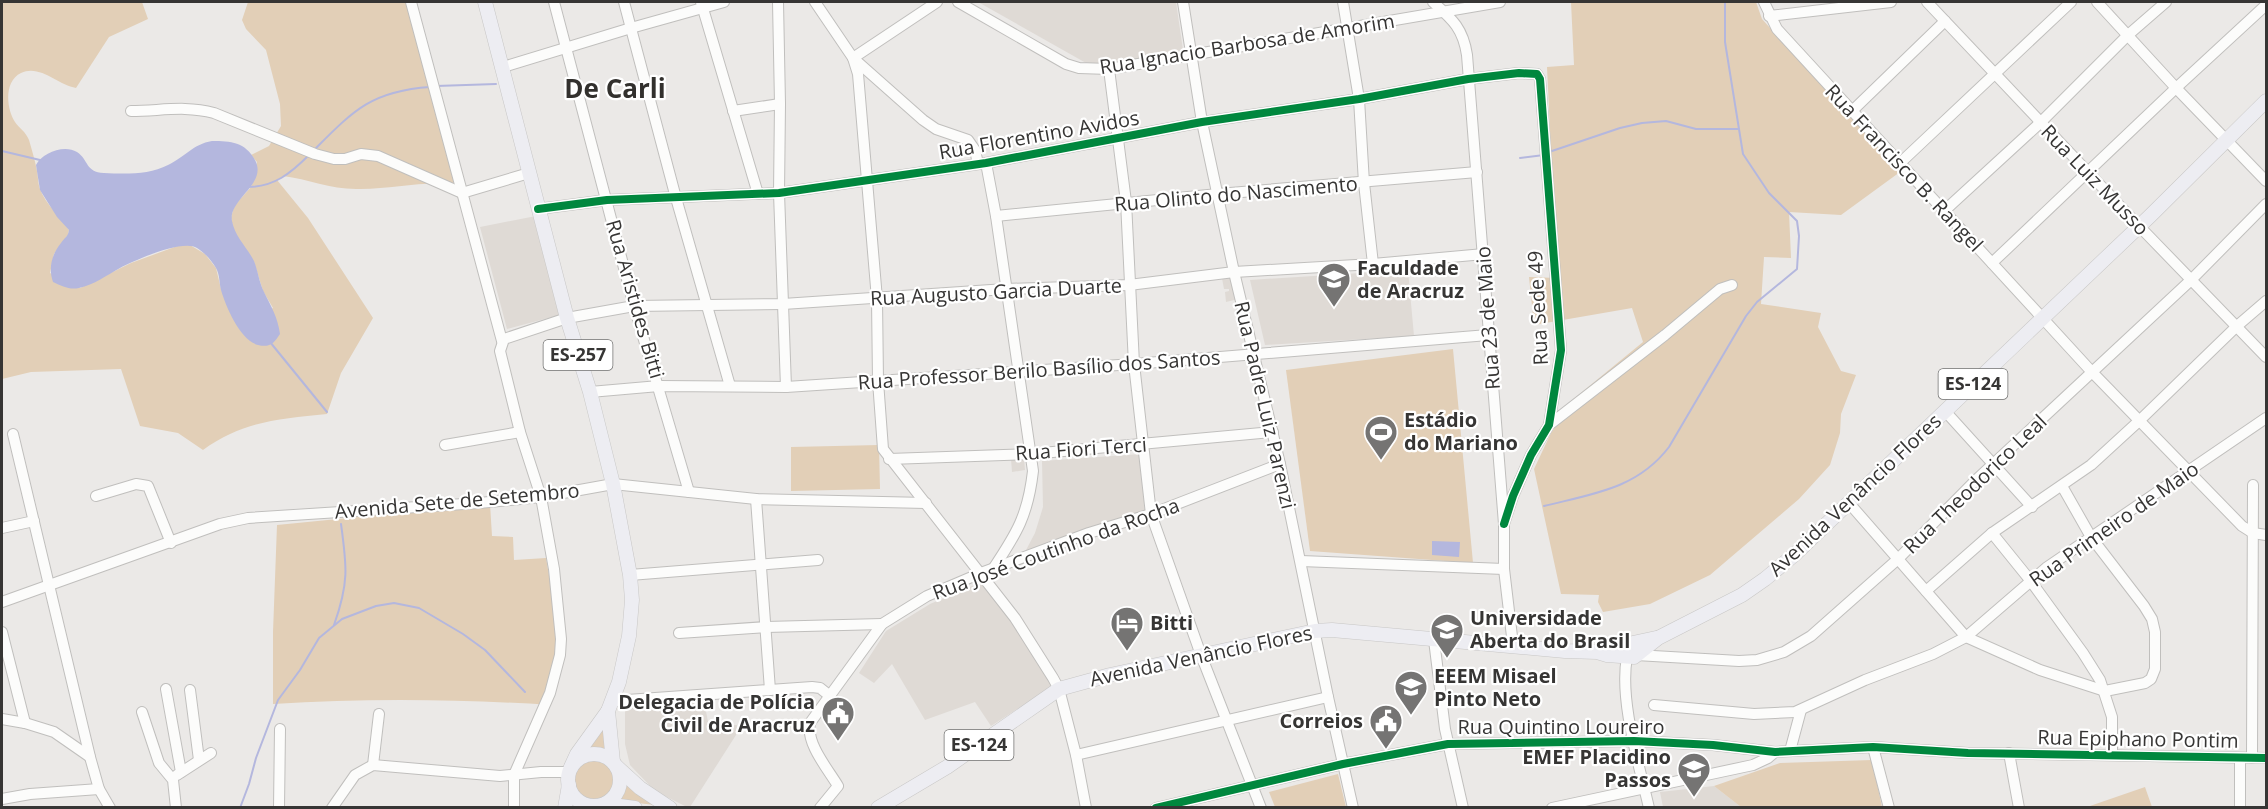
<svg xmlns="http://www.w3.org/2000/svg" width="2268" height="809" viewBox="0 0 2268 809" font-family="'Open Sans',sans-serif">
<style>
.built{fill:#dfdad5}
.green{fill:#e2cfb7}
.water{fill:#b4b7de}
.lines{fill:none;stroke-linecap:round;stroke-linejoin:round}
.stream{stroke:#b4b7de;stroke-width:2}
.minor-casing{stroke:#c0bfbd;stroke-width:12}
.major-casing{stroke:#c8c7c6;stroke-width:15}
.minor{stroke:#fcfcfb;stroke-width:10}
.major{stroke:#ededf2;stroke-width:14}
.cycleway-casing{stroke:#fff;stroke-width:11}
.cycleway{stroke:#00873e;stroke-width:8}
.labels{text-anchor:middle;stroke-width:4.5;stroke-linejoin:round;paint-order:stroke}
.shield{fill:#fff;stroke:#727271;stroke-width:1.5}
.shield-label{font-size:18px;font-weight:bold;fill:#363534}
.street-label{font-size:20px;fill:#363534;stroke:#fff}
.poi-label{font-size:20px;font-weight:bold;fill:#363534;stroke:#fff;text-anchor:start}
.district-label{font-size:26px;font-weight:bold;fill:#32302d;stroke:#fff}
</style>
<rect width="100%" height="100%" fill="#ebe9e7"/>
<g class="built">
<polygon points="978,2 1176,2 1183,50 1117,64 1086,63"/>
<polygon points="541,215 567,313 507,329 480,227"/>
<polygon points="1408,270 1414,336 1265,345 1250,280"/>
<polygon points="1221,273 1232,274 1238,299 1226,302 1225,292 1229,291 1229,289 1224,289"/>
<polygon points="1141,454 1148,511 1025,552 1035,533 1043,507 1042,461"/>
<polygon points="1024,458 1025,470 1012,472 1011,459"/>
<polygon points="984,581 1057,683 991,726 975,702 925,720 892,664 874,683 859,673 886,631 930,604"/>
<polygon points="704,701 709,727 737,725 736,735 690,807 687,807 655,791 630,765 625,744 625,708"/>
<polygon points="1714,786 1741,807 1663,807 1660,792"/>
</g>
<g class="green">
<path d="M 2,2 L 142,2 L 148,19 L 109,37 L 76,88 C 58,85 40,64 21,73 C 4,81 6,108 15,122 C 19,128 26,132 29,140 C 32,150 35,161 37,171 C 38,176 38,184 40,189 C 46,205 60,216 69,230 L 68,235 L 54,254 L 50,273 L 80,288 L 131,263 L 180,245 L 190,245 L 205,254 L 216,268 L 221,289 L 239,328 L 273,308 L 263,291 L 254,262 L 234,232 L 231,218 L 234,206 L 251,187 L 257,162 L 251,155 L 269,146 L 281,126 L 280,104 L 266,50 L 246,29 L 242,20 L 248,2 L 407,2 L 458,185 C 424,180 390,190 356,189 C 330,189 308,179 283,176 L 277,180 L 308,218 L 373,318 L 341,373 L 327,414 C 279,419 243,421 203,450 L 178,433 L 140,426 L 121,369 L 31,372 L 2,379 Z"/>
<polygon points="1571,2 1756,2 1762,19 1900,172 1841,215 1789,212 1791,258 1764,257 1761,304 1821,313 1818,327 1841,371 1856,375 1841,414 1840,433 1830,465 1799,499 1710,575 1650,604 1603,612 1598,602 1599,595 1561,594 1534,469 1551,433 1576,397 1643,342 1632,308 1534,325 1529,277 1557,278 1547,67 1574,65"/>
<polygon points="1453,349 1473,563 1310,551 1286,370"/>
<polygon points="879,445 880,489 791,491 791,447"/>
<path d="M 490,504 L 492,536 L 513,537 L 514,560 L 546,558 L 559,633 L 551,705 C 458,699 365,698 273,704 L 273,632 L 277,525 Z"/>
<polygon points="603,727 609,753 596,749 584,751"/>
<circle cx="595" cy="781" r="22"/>
<polygon points="1872,760 1882,807 1741,807 1714,786 1780,763"/>
<polygon points="1338,774 1346,807 1275,807 1269,792"/>
<polygon points="626,781 655,805 620,801 625,792"/>
<polygon points="2145,787 2152,807 2087,807"/>
</g>
<g class="water">
<path d="M 212,141 C 231,141 245,142 255,160 C 268,184 228,199 232,221 C 235,237 247,247 254,261 C 258,271 259,282 264,292 C 271,306 278,318 280,334 C 274,343 270,348 258,345 C 240,340 226,307 221,290 C 219,283 220,275 216,268 C 212,261 205,253 197,248 C 183,239 135,260 120,268 C 107,275 94,285 79,288 C 69,290 62,286 53,282 C 48,268 52,254 61,243 C 65,237 68,237 69,230 L 57,217 L 40,190 L 36,165 C 42,153 64,144 77,152 C 89,160 85,172 104,173 C 125,174 149,175 168,165 C 185,157 193,144 212,141 Z"/>
<polygon points="1432,541 1460,542 1459,557 1432,555"/>
</g>
<g class="lines">
<g class="stream">
<polyline points="436,86 496,84"/>
<polyline points="2,151 40,160"/>
<path d="M 313,151 C 353,111 371,91 430,87"/>
<polyline points="1549,152 1620,128 1642,123 1666,121 1696,129 1738,129"/>
<polyline points="1520,158 1544,155"/>
<path d="M 248,187 C 274,187 291,173 309,155"/>
<polyline points="270,342 327,412"/>
<path d="M 1544,506 C 1592,494 1637,489 1669,447 L 1746,316 L 1757,302 L 1797,269 L 1799,236 L 1797,221 L 1769,193 L 1743,154 L 1725,42 L 1725,2"/>
<path d="M 334,625 C 349,583 347,567 341,524"/>
<polyline points="240,808 249,784 256,758 278,700 300,670 319,638 342,619 376,606 394,603 419,608 463,634 485,650 525,692"/>
</g>
<g class="minor-casing">
<g id="minor">
<polyline points="411,2 502,341"/>
<polyline points="554,2 634,306 689,492"/>
<polyline points="624,2 676,198 730,386"/>
<polyline points="701,2 758,194"/>
<polyline points="778,2 780,104 779,193 786,387"/>
<polyline points="815,2 853,58 923,120 936,129 968,140 975,150 978,164"/>
<polyline points="937,2 853,58 858,74 877,299 878,381 883,449 1015,618 1053,678 1059,689 1076,755 1086,808"/>
<polyline points="958,2 1066,64 1079,68 1109,69 1500,2"/>
<polyline points="1183,2 1202,122 1234,272 1280,464 1328,697 1353,808"/>
<polyline points="1343,2 1359,99 1364,183 1373,264"/>
<path d="M 1433,2 C 1452,19 1463,28 1467,55 L 1504,524 L 1504,569 L 1513,645"/>
<polyline points="1764,2 1777,29 2091,371 2242,526 2253,533 2266,535"/>
<polyline points="1927,2 2139,226 2266,357"/>
<polyline points="2097,2 2176,88 2266,181"/>
<polyline points="1769,16 1891,2"/>
<polyline points="503,67 631,28 724,2"/>
<polyline points="1109,69 1126,202 1134,364 1151,514 1201,655 1261,808"/>
<path d="M 131,111 C 160,111 185,105 214,113 L 315,154 L 334,159 L 345,159 L 361,154 L 378,156 L 462,193 L 529,173"/>
<polyline points="733,111 780,104"/>
<polyline points="1851,112 1945,21"/>
<path d="M 986,163 L 996,216 L 1033,471 C 1028,515 1017,533 993,569"/>
<polyline points="1899,164 2071,2"/>
<polyline points="538,209 607,200 779,193 986,163 1202,122 1359,99 1468,79 1519,73 1537,74 1540,79 1561,350 1549,425 1531,455 1513,496 1504,524"/>
<polyline points="1943,212 2040,123 2128,35 2166,2"/>
<polyline points="996,216 1218,194 1477,172"/>
<polyline points="1992,263 2176,88 2266,5"/>
<polyline points="590,392 659,386 786,387 1134,364 1488,335"/>
<polyline points="1945,411 2032,507"/>
<polyline points="1549,425 1665,335 1720,289 1732,285"/>
<polyline points="13,434 90,757 99,789 110,808"/>
<polyline points="445,445 520,432"/>
<polyline points="889,459 1031,454 1273,432"/>
<polyline points="96,496 136,484 148,486 171,543"/>
<polyline points="756,499 770,690"/>
<polyline points="1849,503 1966,637 2040,670 2105,691 2145,683 2151,679 2155,669 2155,632 2152,619 2144,606 2091,537 2062,486"/>
<polyline points="2,528 34,521"/>
<polyline points="1992,533 2030,580 2083,653 2100,680 2112,717 2112,755"/>
<polyline points="1301,561 1504,569"/>
<polyline points="630,575 818,560"/>
<polyline points="1926,591 1992,533 2091,465 2139,421 2237,326 2266,301"/>
<polyline points="2,602 220,524 248,518 479,503 541,497 613,484 756,499 926,503"/>
<polyline points="2,632 25,723"/>
<polyline points="679,633 766,627 882,624"/>
<polyline points="1434,640 1445,729 1463,808"/>
<polyline points="1636,655 1739,661 1757,660 1784,652 1811,636 1898,559 1975,481 2191,280 2266,204"/>
<path d="M 1627,657 C 1619,700 1639,764 1649,808"/>
<polyline points="166,689 181,772"/>
<polyline points="190,690 199,760"/>
<polyline points="613,701 812,687 820,688 830,696"/>
<polyline points="1654,705 1754,714 1795,712 1865,680 1933,654 1966,637 2046,568 2266,418"/>
<polyline points="142,712 159,763 173,780 176,808"/>
<polyline points="2,719 25,723 54,732 90,757"/>
<polyline points="1873,747 1889,808"/>
<polyline points="1790,751 1801,710"/>
<polyline points="2009,753 2019,808"/>
<polyline points="1076,755 1328,697"/>
<polyline points="2252,758 2253,485"/>
<polyline points="373,765 379,714"/>
<polyline points="177,775 211,753"/>
<polyline points="2,799 30,794 99,789"/>
<polyline points="279,808 280,729"/>
<polyline points="332,808 355,775 373,765 500,776 541,772 570,772"/>
<polyline points="514,808 514,775 550,693 560,655 561,639 554,569 541,497 520,432 500,351 504,339 567,318 634,306 783,304 1006,289 1129,285 1234,272 1373,264 1484,254"/>
<path d="M 820,808 L 838,786 C 828,769 806,744 810,723 L 882,624 L 927,596 L 981,573 L 1089,533 L 1151,514 L 1280,464"/>
<polyline points="1156,808 1343,764 1448,744 1634,741 1713,745 1775,752 1873,747 1968,753 2266,758"/>
<polyline points="1552,808 1753,765 1768,758 1775,752"/>
<polyline points="2240,808 2240,759"/>
</g>
</g>
<g class="major-casing">
<g id="major">
<polyline points="485,2 567,318 590,392 613,484 630,575 632,600 629,636 619,682 608,711 577,754 571,767"/>
<polyline points="1605,649 1656,638"/>
<polyline points="608,711 613,762"/>
<circle cx="594" cy="780" r="26"/>
<polyline points="617,767 640,788 670,808"/>
<polyline points="605,804 635,808"/>
<polyline points="565,808 569,785"/>
<polyline points="878,808 947,767 1059,689 1110,675 1315,631 1332,630 1565,651 1597,652 1607,655 1634,657 1658,638 1742,595 1765,579 1794,555 2150,216 2266,101"/>
</g>
</g>
<use href="#minor" class="minor"/>
<use href="#major" class="major"/>
<g class="cycleway-casing">
<g id="cycleway">
<polyline points="538,209 607,200 779,193 986,163 1202,122 1359,99 1468,79 1519,73 1537,74 1540,79 1561,350 1549,425 1531,455 1513,496 1504,524"/>
<polyline points="1156,808 1343,764 1448,744 1634,741 1713,745 1775,752 1873,747 1968,753 2266,758"/>
</g>
</g>
<use href="#cycleway" class="cycleway"/>
</g>
<defs>
<g id="university-pin" transform="scale(1.725)"><path d="M0 17L-7.5 6A9.5 9.5 0 1 1 7.5 6Z" fill="#757473" stroke="#fff"/><path d="M0-5L7-2L0 1L-7-2ZM-4 1L0 2.5L4 1V4Q0 6-4 4Z" fill="#fff"/></g>
<g id="stadium-pin" transform="scale(1.725)"><path d="M0 17L-7.5 6A9.5 9.5 0 1 1 7.5 6Z" fill="#757473" stroke="#fff"/><path d="M0-5a6.5 5 0 1 0 0 10a6.5 5 0 1 0 0-10ZM-3.5-1.8h7v3.6h-7Z" fill="#fff"/></g>
<g id="hotel-pin" transform="scale(1.725)"><path d="M0 17L-7.5 6A9.5 9.5 0 1 1 7.5 6Z" fill="#757473" stroke="#fff"/><path d="M-6-4.5h1.5V1H6V5H4.5V3h-9V5H-6ZM-4 0a1.8 1.8 0 1 1 3.6 0ZM.5 0V-2.5h3Q6-2.5 6 0Z" fill="#fff"/></g>
<g id="school-pin" transform="scale(1.725)"><path d="M0 17L-7.5 6A9.5 9.5 0 1 1 7.5 6Z" fill="#757473" stroke="#fff"/><path d="M0-5L7-2L0 1L-7-2ZM-4 1L0 2.5L4 1V4Q0 6-4 4Z" fill="#fff"/></g>
<g id="civic-pin" transform="scale(1.725)"><path d="M0 17L-7.5 6A9.5 9.5 0 1 1 7.5 6Z" fill="#757473" stroke="#fff"/><path d="M-.6-6.5H3V-4.5H.6V-3L4-1V1h2V6H-6V1h2V-1L-.6-3ZM-1.2 2.5V6h2.4V2.5Z" fill="#fff"/></g>
</defs>
<g fill-rule="evenodd">
<use href="#university-pin" x="1334" y="279"/>
<use href="#stadium-pin" x="1381" y="432"/>
<use href="#hotel-pin" x="1127" y="623"/>
<use href="#university-pin" x="1447" y="630"/>
<use href="#school-pin" x="1411" y="687"/>
<use href="#civic-pin" x="838" y="713"/>
<use href="#civic-pin" x="1386" y="721"/>
<use href="#school-pin" x="1694" y="769"/>
</g>
<g class="labels">
<g class="shield">
<rect x="543.5" y="340" width="69" height="30" rx="4.5"/>
<rect x="1938.5" y="369" width="69" height="30" rx="4.5"/>
<rect x="944.5" y="730" width="69" height="30" rx="4.5"/>
</g>
<g class="shield-label">
<text x="578" y="361">ES-257</text>
<text x="1973" y="390">ES-124</text>
<text x="979" y="751">ES-124</text>
</g>
<g class="street-label">
<text transform="translate(1247 44) rotate(-9)" y="7">Rua Ignacio Barbosa de Amorim</text>
<text transform="translate(1039 135) rotate(-10)" y="7">Rua Florentino Avidos</text>
<text transform="translate(1904 168) rotate(47)" y="7">Rua Francisco B. Rangel</text>
<text transform="translate(2095 180) rotate(46)" y="7">Rua Luiz Musso</text>
<text transform="translate(1236 194) rotate(-5)" y="7">Rua Olinto do Nascimento</text>
<text transform="translate(996 292) rotate(-3)" y="7">Rua Augusto Garcia Duarte</text>
<text transform="translate(635 299) rotate(74)" y="7">Rua Aristides Bitti</text>
<text transform="translate(1538 308) rotate(-93)" y="7">Rua Sede 49</text>
<text transform="translate(1488 318) rotate(-94)" y="7">Rua 23 de Maio</text>
<text transform="translate(1039 370) rotate(-4)" y="7">Rua Professor Berilo Basílio dos Santos</text>
<text transform="translate(1265 405) rotate(77)" y="7">Rua Padre Luiz Parenzi</text>
<text transform="translate(1081 449) rotate(-4)" y="7">Rua Fiori Terci</text>
<text transform="translate(1975 484) rotate(-44)" y="7">Rua Theodorico Leal</text>
<text transform="translate(1855 495) rotate(-43)" y="7">Avenida Venâncio Flores</text>
<text transform="translate(457 501) rotate(-5)" y="7">Avenida Sete de Setembro</text>
<text transform="translate(2114 524) rotate(-35)" y="7">Rua Primeiro de Maio</text>
<text transform="translate(1056 549) rotate(-20)" y="7">Rua José Coutinho da Rocha</text>
<text transform="translate(1201 656) rotate(-12)" y="7">Avenida Venâncio Flores</text>
<text x="1561" y="734">Rua Quintino Loureiro</text>
<text transform="translate(2138 739) rotate(1)" y="7">Rua Epiphano Pontim</text>
</g>
<g class="poi-label">
<text x="1357" y="275">Faculdade<tspan x="1357" dy="23">de Aracruz</tspan></text>
<text x="1404" y="427">Estádio<tspan x="1404" dy="23">do Mariano</tspan></text>
<text x="1470" y="625">Universidade<tspan x="1470" dy="23">Aberta do Brasil</tspan></text>
<text x="1150" y="630">Bitti</text>
<text x="1434" y="683">EEEM Misael<tspan x="1434" dy="23">Pinto Neto</tspan></text>
<text x="815" y="709" text-anchor="end">Delegacia de Polícia<tspan x="815" dy="23">Civil de Aracruz</tspan></text>
<text x="1363" y="728" text-anchor="end">Correios</text>
<text x="1671" y="764" text-anchor="end">EMEF Placidino<tspan x="1671" dy="23">Passos</tspan></text>
</g>
<g class="district-label">
<text x="615" y="98">De Carli</text>
</g>
</g>
<rect width="2268" height="809" fill="none" stroke="#363534" stroke-width="6"/>
</svg>
